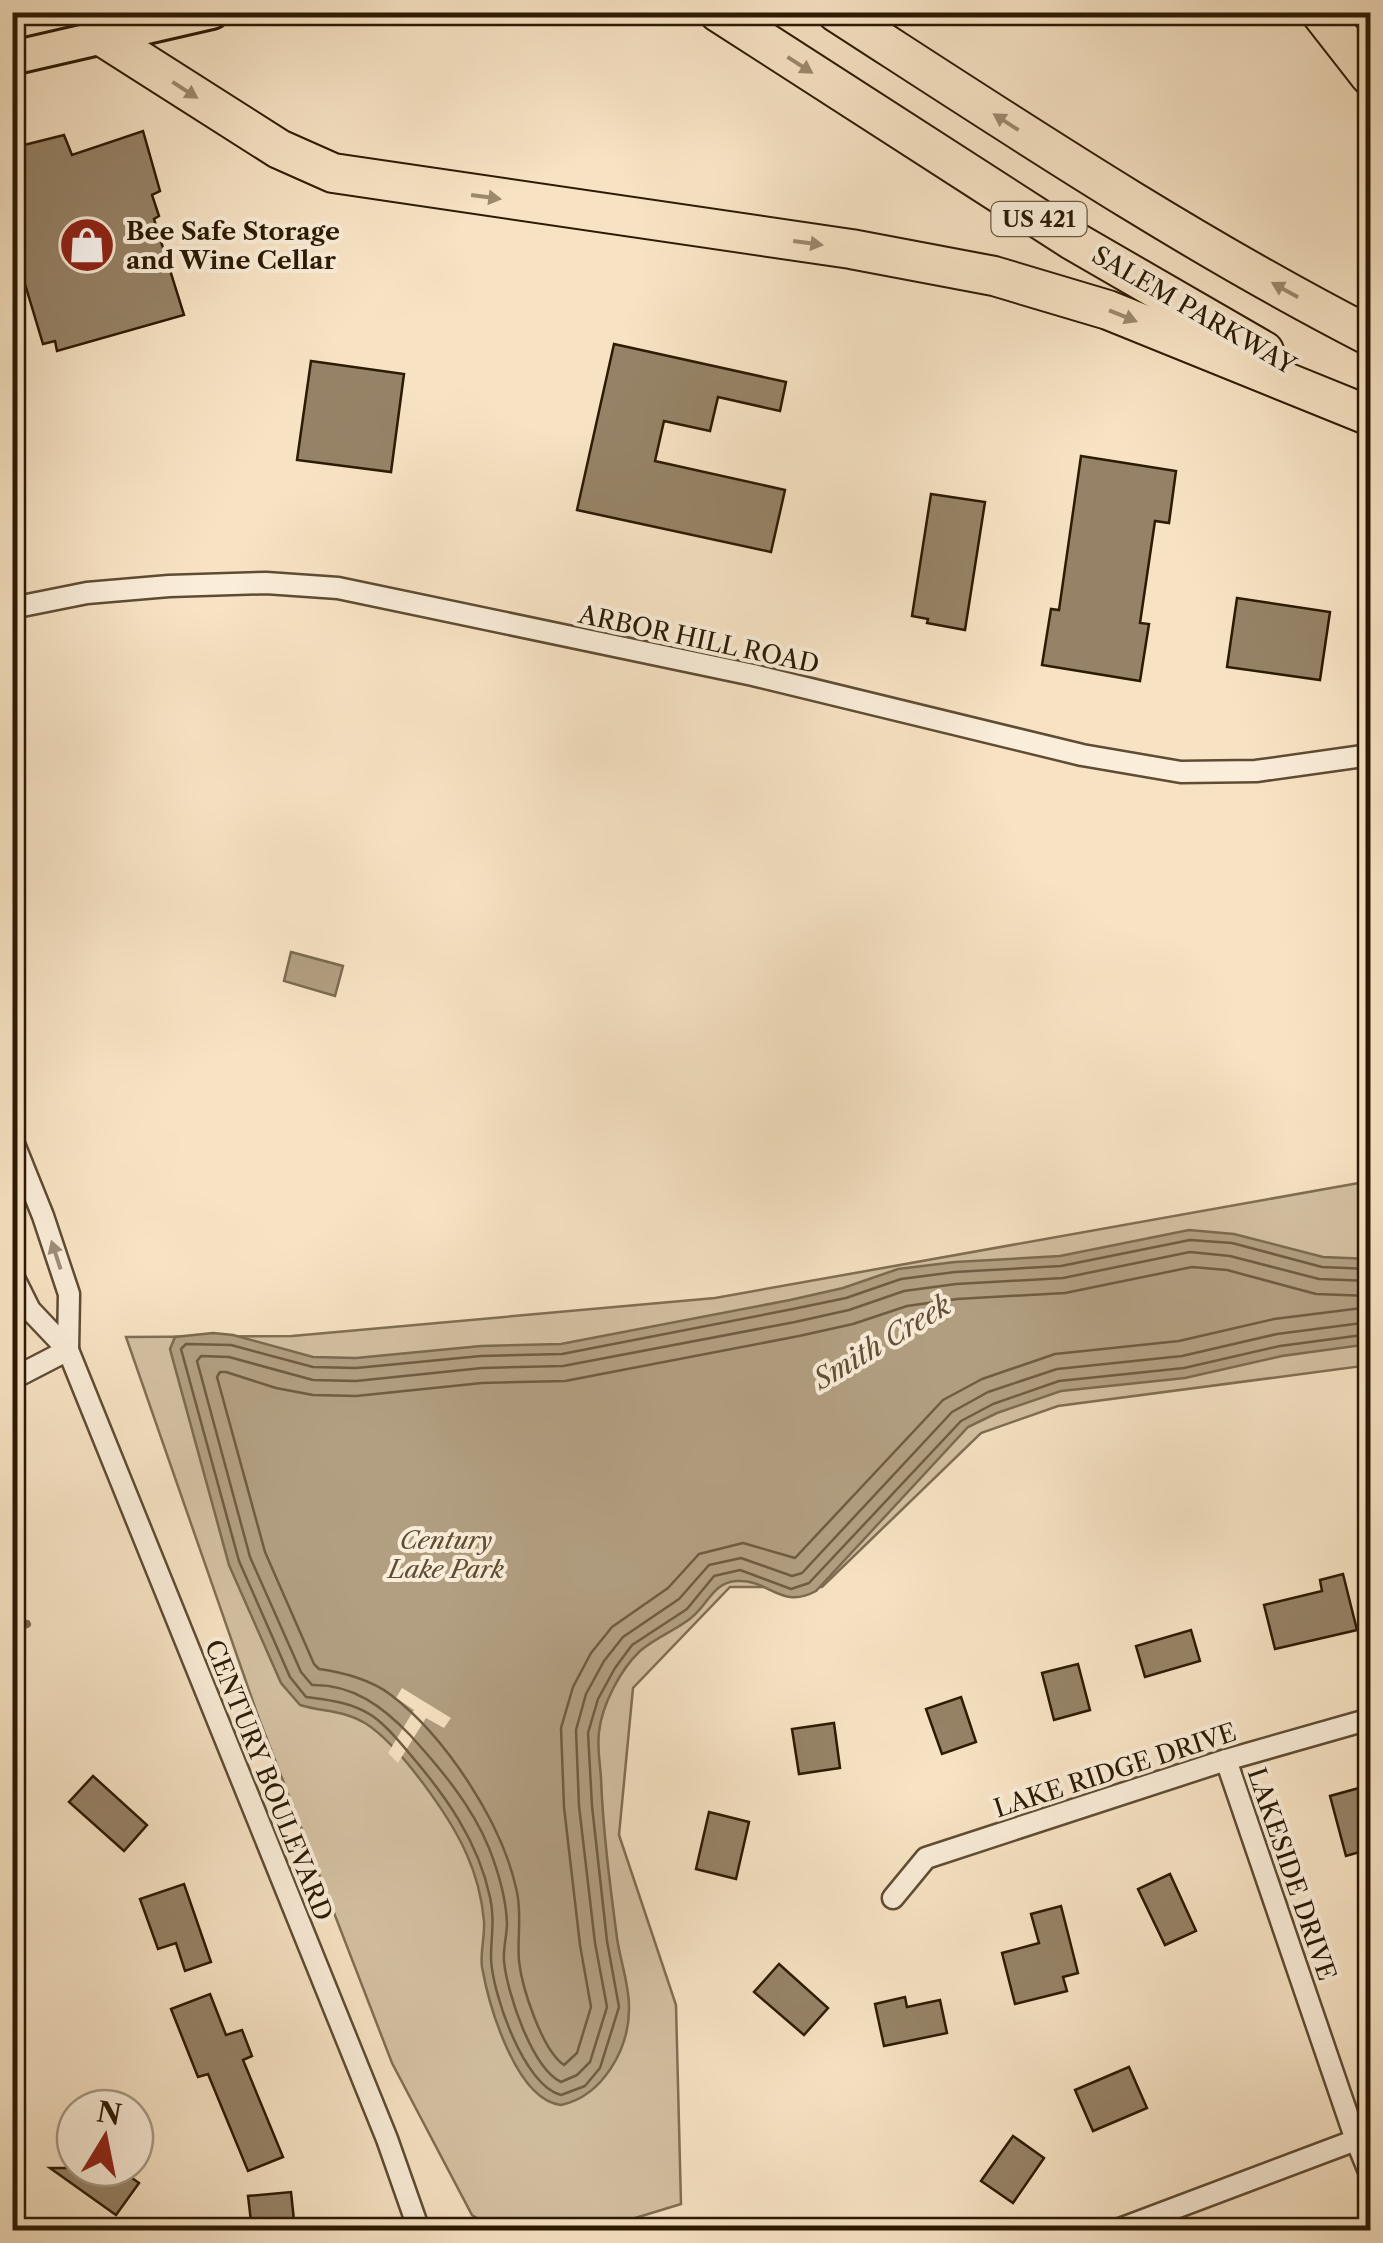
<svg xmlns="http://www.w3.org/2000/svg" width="1383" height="2243" viewBox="0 0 1383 2243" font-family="'Libre Caslon Text',serif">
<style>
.green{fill:#d4c1a3;stroke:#806e53;stroke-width:2.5}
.water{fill:#b29f82;stroke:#7c6a4f;stroke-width:2.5}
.pier{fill:#f7e3c4}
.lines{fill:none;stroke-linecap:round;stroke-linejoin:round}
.shore{stroke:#6f5c42;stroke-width:2.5}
.stream{stroke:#7c6a4f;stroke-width:8}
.building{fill:#968367;stroke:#2c1a03;stroke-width:2.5}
.street-casing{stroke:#5f4c33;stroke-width:25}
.primary-casing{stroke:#2c1a03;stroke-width:38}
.highway-casing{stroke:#2c1a03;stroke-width:42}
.street{stroke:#faedd9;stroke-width:20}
.primary{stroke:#f7e3c4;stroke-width:32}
.highway{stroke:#f7e3c4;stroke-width:38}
.oneway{fill:#9c896d}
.oneway2{fill:#9d8e79}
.labels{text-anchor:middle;stroke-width:8;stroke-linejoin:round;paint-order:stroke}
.shield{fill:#faedd9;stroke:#6a5943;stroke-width:2.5}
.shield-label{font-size:22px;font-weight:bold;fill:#2c1a03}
.poi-label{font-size:25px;font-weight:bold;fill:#2c1a03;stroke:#faedd9;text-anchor:start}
.street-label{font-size:25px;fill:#2c1a03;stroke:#faedd9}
.park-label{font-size:25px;font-style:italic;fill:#5e4c33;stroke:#faedd9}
.water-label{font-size:28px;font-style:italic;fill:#624f36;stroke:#faedd9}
</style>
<rect width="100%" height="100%" fill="#f7e3c4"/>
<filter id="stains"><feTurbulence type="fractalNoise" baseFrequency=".002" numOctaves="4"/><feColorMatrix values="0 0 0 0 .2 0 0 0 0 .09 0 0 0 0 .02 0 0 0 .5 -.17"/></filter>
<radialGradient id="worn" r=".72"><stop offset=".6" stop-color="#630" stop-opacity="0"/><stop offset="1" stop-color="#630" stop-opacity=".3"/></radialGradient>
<polygon class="green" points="1370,1181 1370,1365 1058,1406 981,1433 822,1587 730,1587 633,1688 619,1835 676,2005 681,2204 596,2230 497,2230 472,2215 392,2063 258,1716 126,1337 292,1336 715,1298"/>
<g class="water">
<polygon points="291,952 343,966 335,996 284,981"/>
<path d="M 1189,1230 L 1234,1234 L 1323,1257 L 1370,1259 L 1370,1344 L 1282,1356 L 1185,1378 L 1061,1391 L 997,1413 L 968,1427 L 816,1591 C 781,1610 769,1579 737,1581 C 713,1582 708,1605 691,1618 C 676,1630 655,1638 640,1651 C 620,1670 602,1705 599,1732 C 597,1747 600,1763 601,1778 C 603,1831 610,1885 617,1938 C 620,1960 629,1984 629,2006 C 630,2048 603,2096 561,2105 C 516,2100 489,2006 482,1967 C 480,1952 485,1937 484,1921 C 482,1900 476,1875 467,1855 C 451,1818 400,1745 365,1723 C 344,1710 322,1712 300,1705 L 281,1683 L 229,1565 L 170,1349 L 175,1337 L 213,1333 L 233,1335 L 313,1357 L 356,1358 L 481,1346 L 561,1344 L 790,1300 L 843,1288 L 898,1269 L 955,1262 L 1060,1256 Z"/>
</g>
<polygon class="pier" points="402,1688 451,1718 444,1728 426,1718 398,1763 388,1753 414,1710 396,1698"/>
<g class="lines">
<g class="shore">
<path d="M 1370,1269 L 1322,1267 L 1232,1243 L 1190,1240 L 1061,1266 L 955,1272 L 901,1279 L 846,1298 L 793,1309 L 562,1354 L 481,1356 L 356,1368 L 313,1367 L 231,1345 L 186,1344 L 181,1349 L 239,1561 L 290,1677 L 306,1697 C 328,1700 351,1702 371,1715 C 385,1724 398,1740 409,1753 C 446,1796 478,1841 490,1897 C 495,1919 491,1937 491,1958 C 492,1993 524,2086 561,2095 L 585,2086 L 600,2068 L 619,2007 L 607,1941 L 592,1806 L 588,1733 L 598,1699 L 615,1668 L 632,1645 L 687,1609 L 714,1576 L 740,1570 L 791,1589 L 809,1583 L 961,1421 L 993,1404 L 1059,1381 L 1184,1368 L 1280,1346 L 1370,1334"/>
<path d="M 1370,1281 L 1319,1279 L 1230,1256 L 1190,1252 L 1063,1278 L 956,1284 L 904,1291 L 849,1310 L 795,1322 L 563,1366 L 482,1368 L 356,1381 L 313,1380 L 229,1357 L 201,1356 L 197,1361 L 250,1557 L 301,1672 L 312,1685 C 353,1684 383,1707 410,1735 C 441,1769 472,1806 489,1848 C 498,1871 506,1898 507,1923 C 507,1935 503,1948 504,1961 C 507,1993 532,2068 561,2082 L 577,2075 L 590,2062 L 607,2007 L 595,1943 L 579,1806 L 576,1730 L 586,1694 L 604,1661 L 623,1637 L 679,1599 L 709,1565 L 741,1558 L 792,1576 L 802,1573 L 952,1412 L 988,1392 L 1057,1369 L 1182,1356 L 1277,1334 L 1370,1322"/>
<path d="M 1370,1296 L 1316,1294 L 1227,1270 L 1192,1267 L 1065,1293 L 957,1299 L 907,1306 L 853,1324 L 799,1336 L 565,1381 L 482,1383 L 356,1396 L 313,1395 L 276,1388 L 226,1372 L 220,1372 L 217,1377 L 265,1552 L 314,1664 L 319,1669 C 342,1672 372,1680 391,1695 C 446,1737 503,1824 517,1892 C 522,1916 517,1938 519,1961 C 522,1988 542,2050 564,2065 L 577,2053 L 591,2007 L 580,1945 L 564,1807 L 561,1728 L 573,1687 L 591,1653 L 612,1627 L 668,1588 L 699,1554 L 743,1543 L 795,1558 L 943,1400 L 982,1379 L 1055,1354 L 1179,1341 L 1274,1319 L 1370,1307"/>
</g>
<polyline class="stream" points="12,1630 27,1624"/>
</g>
<g class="building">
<polygon points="143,131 160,191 152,195 159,216 154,219 184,315 57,351 55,341 43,344 21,271 12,273 12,148 64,135 72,155"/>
<polygon points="614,344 786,382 780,411 718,397 710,431 664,421 655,461 785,490 771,552 577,510"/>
<polygon points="311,361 404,374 391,472 297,460"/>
<polygon points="1081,456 1176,471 1169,523 1155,521 1140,623 1149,624 1140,681 1042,665 1051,609 1059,610"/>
<polygon points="931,494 985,502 965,630 927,623 928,619 912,616"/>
<polygon points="1237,598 1330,612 1320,680 1227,667"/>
<polygon points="1343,1574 1357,1630 1275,1649 1264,1605 1322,1591 1320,1580"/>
<polygon points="1191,1630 1200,1661 1145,1677 1136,1646"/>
<polygon points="1078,1664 1090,1710 1054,1720 1042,1673"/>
<polygon points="961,1697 976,1742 942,1754 926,1709"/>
<polygon points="834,1723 840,1768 799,1774 792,1729"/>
<polygon points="93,1776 147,1825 124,1851 69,1802"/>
<polygon points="1370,1785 1370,1849 1346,1856 1330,1796"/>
<polygon points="709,1812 749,1822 736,1879 696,1869"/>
<polygon points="1170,1874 1196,1931 1165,1945 1138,1889"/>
<polygon points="184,1884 211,1962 185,1971 176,1943 158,1949 140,1899"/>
<polygon points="1061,1906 1078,1973 1063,1977 1067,1991 1015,2004 1002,1953 1039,1943 1031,1914"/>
<polygon points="779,1964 828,2008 804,2035 754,1992"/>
<polygon points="210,1994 226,2035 242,2030 252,2056 243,2060 283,2157 248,2171 208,2074 198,2077 171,2009"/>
<polygon points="905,1997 907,2007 940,2000 947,2033 884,2046 875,2004"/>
<polygon points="1129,2067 1147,2108 1093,2131 1075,2090"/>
<polygon points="1013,2136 1044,2158 1013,2203 981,2181"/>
<polygon points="50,2168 118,2168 139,2183 116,2215"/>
<polygon points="291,2192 295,2230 252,2230 248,2196"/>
</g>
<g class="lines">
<g class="street-casing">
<g id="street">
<polyline points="12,608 87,593 169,586 266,583 338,588 753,675 1082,755 1181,772 1256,771 1370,755"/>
<polyline points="12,1139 43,1216 69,1294 68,1350"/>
<polyline points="12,1274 30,1310 68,1350 387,2139 419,2230"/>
<polyline points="12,1379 68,1350"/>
<polyline points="1226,1760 1356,2140 1370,2174"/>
<polyline points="893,1898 926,1858 1226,1760 1370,1719"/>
<polyline points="1117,2230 1356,2140"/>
</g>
</g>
<g class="primary-casing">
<polyline id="primary" points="12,58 212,12"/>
</g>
<g class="highway-casing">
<g id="highway">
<polyline points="718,12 1072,240 1264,351"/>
<path d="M 836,12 C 1011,125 1185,241 1370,336"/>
<polyline points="1320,12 1370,76"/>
<polyline points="103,37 279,149 333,173 851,249 994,276 1108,310 1370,416"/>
</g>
</g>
<use href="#street" class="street"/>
<use href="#primary" class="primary"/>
<use href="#highway" class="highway"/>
</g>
<defs><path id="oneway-solid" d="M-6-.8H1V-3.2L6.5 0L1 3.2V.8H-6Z" transform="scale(2.5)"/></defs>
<g class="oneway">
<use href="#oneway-solid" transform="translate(800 65) rotate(33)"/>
<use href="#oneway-solid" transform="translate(185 90) rotate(33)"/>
<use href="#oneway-solid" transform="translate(1006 122) rotate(-147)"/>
<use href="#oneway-solid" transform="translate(486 197) rotate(8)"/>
<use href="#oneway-solid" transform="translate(808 243) rotate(8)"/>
<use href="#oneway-solid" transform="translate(1285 290) rotate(-151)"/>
<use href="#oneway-solid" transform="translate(1123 316) rotate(22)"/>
</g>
<use class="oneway2" href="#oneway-solid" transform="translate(56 1255) rotate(-108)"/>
<defs>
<g id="shop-disc" transform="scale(2.875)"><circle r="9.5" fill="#8f2418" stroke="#faedd9"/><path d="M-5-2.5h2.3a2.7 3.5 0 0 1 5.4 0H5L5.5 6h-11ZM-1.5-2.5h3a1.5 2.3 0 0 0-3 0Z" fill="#fff"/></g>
</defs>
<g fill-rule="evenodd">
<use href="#shop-disc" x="87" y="245"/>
</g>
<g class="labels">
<rect class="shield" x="991.5" y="202" width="95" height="34" rx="8"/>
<g class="shield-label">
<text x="1039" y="227">US 421</text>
</g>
<g class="poi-label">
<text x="126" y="240">Bee Safe Storage<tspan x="126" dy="29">and Wine Cellar</tspan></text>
</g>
<g class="street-label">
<text transform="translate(1194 310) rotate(30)" y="9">SALEM PARKWAY</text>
<text transform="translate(699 639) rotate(12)" y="9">ARBOR HILL ROAD</text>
<text transform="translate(1115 1770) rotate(-18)" y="9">LAKE RIDGE DRIVE</text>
<text transform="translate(269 1780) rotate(68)" y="9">CENTURY BOULEVARD</text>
<text transform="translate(1292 1874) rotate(71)" y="9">LAKESIDE DRIVE</text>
</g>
<g class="park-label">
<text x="446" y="1549">Century<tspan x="446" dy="29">Lake Park</tspan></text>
</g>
<g class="water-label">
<text transform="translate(882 1342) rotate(-31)" y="10">Smith Creek</text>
</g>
</g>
<rect width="1383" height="2243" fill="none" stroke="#f7e3c4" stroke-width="50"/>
<rect x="15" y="15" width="1353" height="2213" fill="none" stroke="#2c1a03" stroke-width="5"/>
<rect x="25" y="25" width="1333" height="2193" fill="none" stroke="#2c1a03" stroke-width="2.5"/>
<g transform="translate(105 2138) rotate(10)"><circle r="48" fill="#faedd9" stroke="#a89983" stroke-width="2.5"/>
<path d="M0-8L18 38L0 25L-18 38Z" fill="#8f2418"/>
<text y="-15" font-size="28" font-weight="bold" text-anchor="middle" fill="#2c1a03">N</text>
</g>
<rect width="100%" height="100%" filter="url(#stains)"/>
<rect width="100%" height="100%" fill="url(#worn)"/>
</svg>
